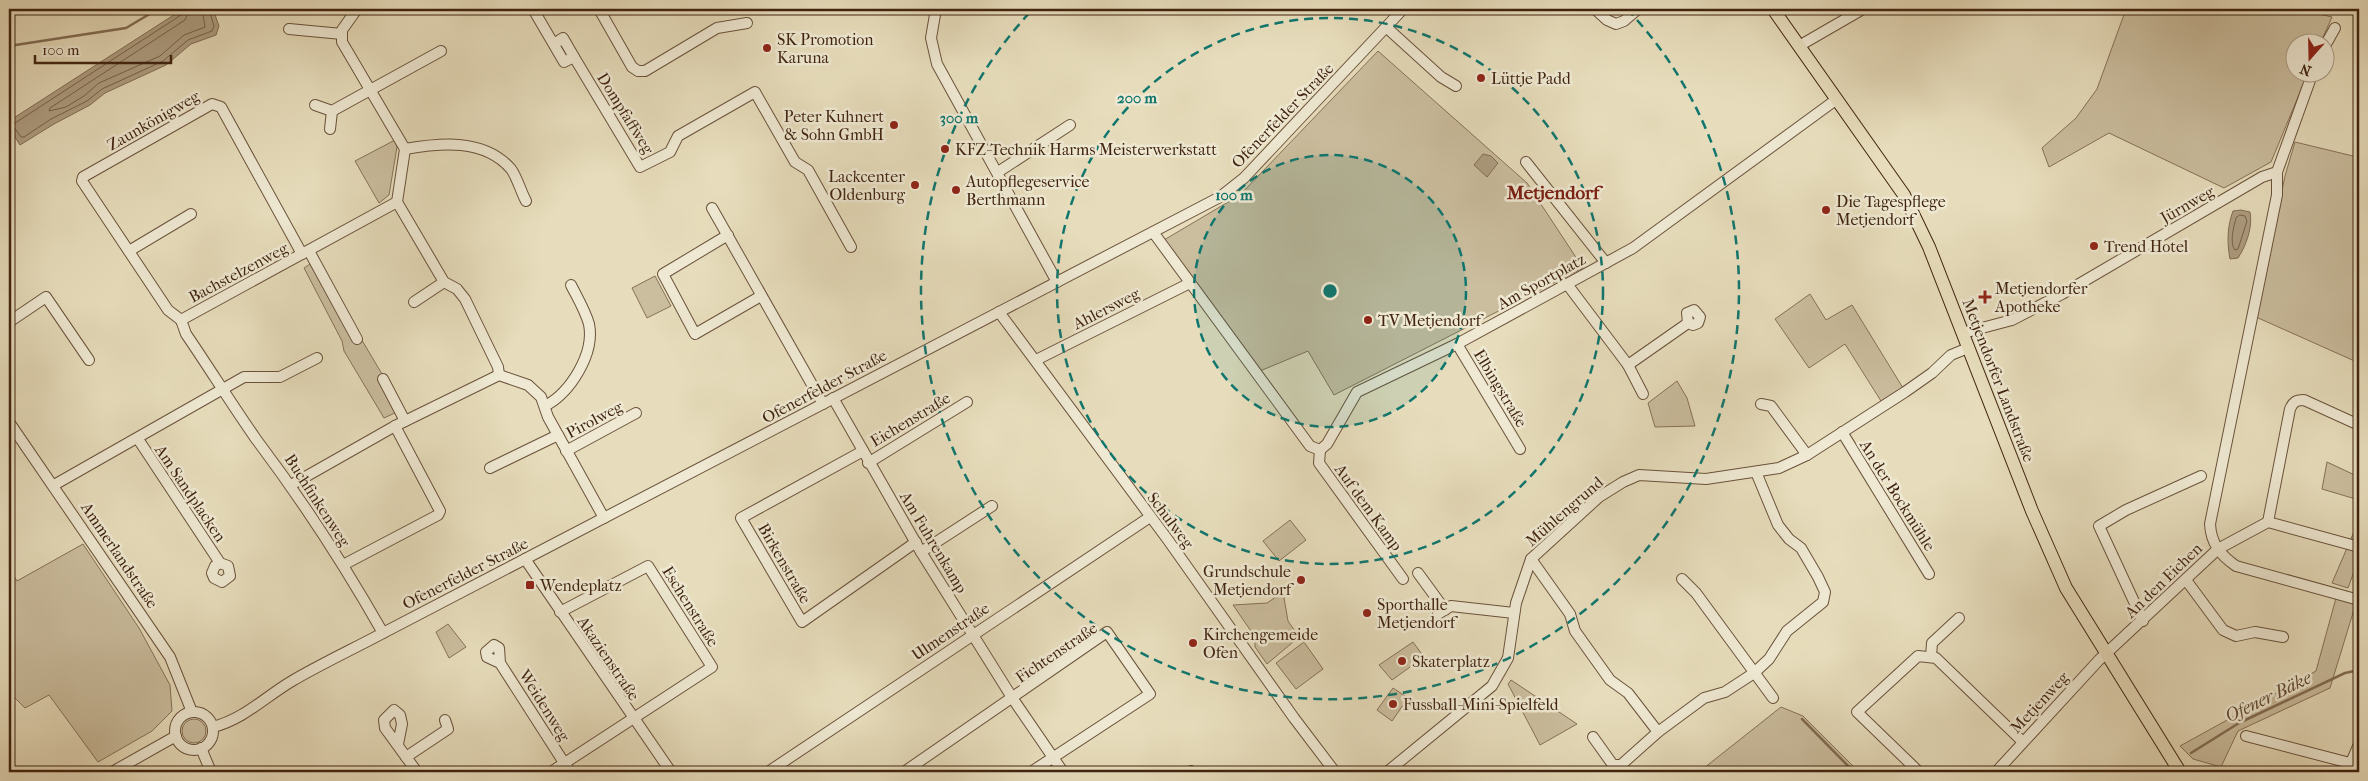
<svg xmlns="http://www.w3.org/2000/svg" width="2368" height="781" viewBox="0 0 2368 781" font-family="'IM FELL French Canon',serif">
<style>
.green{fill:#cbbe9f;stroke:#867158}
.water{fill:#ae9e82;stroke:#826d54}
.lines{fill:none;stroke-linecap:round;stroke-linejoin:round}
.shore{stroke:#776149;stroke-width:1}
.stream{stroke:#826d54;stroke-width:2.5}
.minor-casing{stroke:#6a523b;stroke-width:12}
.major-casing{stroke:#402410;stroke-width:14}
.minor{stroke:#efe9d3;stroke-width:10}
.major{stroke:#e7ddbc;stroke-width:12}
.ring{fill:none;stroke:#0f766e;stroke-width:2.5;stroke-dasharray:9 6}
.poi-dot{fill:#8f2418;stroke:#efe9d3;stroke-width:2}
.labels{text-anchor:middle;stroke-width:5;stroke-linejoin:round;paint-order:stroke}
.poi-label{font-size:16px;fill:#402410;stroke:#efe9d3;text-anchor:start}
.street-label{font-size:16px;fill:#402410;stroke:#efe9d3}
.water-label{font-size:18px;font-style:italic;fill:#614932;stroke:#efe9d3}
.quarter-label{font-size:19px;font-weight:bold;fill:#7a1f14;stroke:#efe9d3}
.centre{fill:#0f766e;stroke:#efe9d3;stroke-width:2.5}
.ring-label{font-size:15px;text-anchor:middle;font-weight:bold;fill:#0f766e;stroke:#efe9d3;stroke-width:5;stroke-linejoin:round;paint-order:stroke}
</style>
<rect width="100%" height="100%" fill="#e7ddbc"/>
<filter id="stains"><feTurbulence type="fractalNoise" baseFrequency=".004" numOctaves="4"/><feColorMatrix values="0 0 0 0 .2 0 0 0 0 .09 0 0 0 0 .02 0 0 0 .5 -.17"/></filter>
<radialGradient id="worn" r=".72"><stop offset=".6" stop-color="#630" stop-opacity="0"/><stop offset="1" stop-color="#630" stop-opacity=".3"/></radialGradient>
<g class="green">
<polygon points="2126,9 2297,9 2332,17 2321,42 2296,42 2296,72 2308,73 2271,162 2224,188 2109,133 2049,167 2042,148 2076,118 2097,89"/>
<polygon points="1378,51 1527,183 1583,268 1334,395 1308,351 1260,371 1164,240 1240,195"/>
<polygon points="395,140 397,147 389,195 379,203 355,161"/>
<polygon points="2295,142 2353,156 2359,154 2359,363 2256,317 2285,176"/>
<polygon points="315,261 382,374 378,376 397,412 384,418 344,351 342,341 304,268"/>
<polygon points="655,276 671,306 647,318 632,288"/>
<polygon points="1810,294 1826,320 1852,305 1903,388 1881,401 1845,344 1809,368 1775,319"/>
<polygon points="1677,381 1687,398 1695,426 1655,427 1648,403"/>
<polygon points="2327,462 2359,477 2359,500 2322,489"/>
<polygon points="1290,520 1306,540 1279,561 1263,541"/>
<polygon points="2359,520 2359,558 2348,588 2332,583"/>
<polygon points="83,544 139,628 170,685 172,711 152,731 98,762 49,695 25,708 9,692 9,568 17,581"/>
<polygon points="1283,592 1288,621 1299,637 1267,664 1255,647 1255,637 1233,605 1267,603"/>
<polygon points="2336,598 2356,603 2330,688 2238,731 2221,767 2193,759 2180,746 2316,671"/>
<polygon points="448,624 466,647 449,658 436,632"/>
<polygon points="1304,642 1323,669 1296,689 1276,663"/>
<polygon points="1413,642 1424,657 1392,680 1379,665"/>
<polygon points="1511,680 1577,724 1540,745 1508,684"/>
<polygon points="1393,688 1408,698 1392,721 1377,710"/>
<polygon points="1781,707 1803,716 1859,772 1699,772"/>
<circle cx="194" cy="731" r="12"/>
</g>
<g class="water">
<polygon points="183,9 213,9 219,26 216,35 191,44 166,65 105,93 90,105 54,124 20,145 9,127 9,121"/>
<polygon points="1483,154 1491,156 1498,163 1487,177 1474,165"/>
<path d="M 2241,210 L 2250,212 C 2253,227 2246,246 2238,258 L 2230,259 C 2227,243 2227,227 2233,211 Z"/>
</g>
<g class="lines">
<g class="shore">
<polyline points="184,9 181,15 15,123 14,127 21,137 24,137 51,119 87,101 102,89 163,61 188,40 212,31 214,26 209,9"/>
<polyline points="190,9 185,20 50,108 49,111 66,107 84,96 99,83 160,56 184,35 205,27 202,9"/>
<path d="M 2240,215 L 2245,216 L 2247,221 L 2238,249 L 2235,250 C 2229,242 2234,227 2236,218 Z"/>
</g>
<g class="stream">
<polyline points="9,46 126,28 158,9"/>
<polyline points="1802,719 1854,772"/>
<polyline points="2191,753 2239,723 2345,673 2359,670"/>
</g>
<g class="minor-casing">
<g id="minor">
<polyline points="533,9 564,62 574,57 640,167 670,152 678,136 755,92 795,162 808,170 851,247"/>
<polyline points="599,9 632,67 638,71 645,71 717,28 747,23"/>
<polyline points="936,9 931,38 937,64 1057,282"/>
<polyline points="1595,9 1607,20 1616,24 1624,21 1638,9"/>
<polyline points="1386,27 1441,77 1456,86"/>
<polyline points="289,29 342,34"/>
<polyline points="554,44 563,38 574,57"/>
<polyline points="2326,44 2335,28"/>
<polyline points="1799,46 1863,9"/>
<polyline points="315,105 332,111 441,51"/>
<polyline points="330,129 332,111"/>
<path d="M 405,149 C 440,143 484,138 511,169 C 517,177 521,192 526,201"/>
<polyline points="1526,162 1606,263"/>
<polyline points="998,172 1070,125"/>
<path d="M 2277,172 L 2277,195 L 2210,524 C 2211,543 2220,555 2236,566 L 2359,600"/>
<polyline points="397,202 444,282 457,289 465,299 498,367 499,375"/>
<polyline points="712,208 823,404"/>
<polyline points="1153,232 1310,446 1320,450 1327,444 1357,392 1457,344 1633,248 1837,99"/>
<polyline points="728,235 663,274 695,334 761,296"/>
<polyline points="129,251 191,214"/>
<polyline points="309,251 357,339"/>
<polyline points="1567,284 1628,365 1688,323 1693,325 1698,323 1700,317 1694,310 1687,313 1688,323"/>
<polyline points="414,302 444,282"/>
<polyline points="999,312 1168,540 1294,718 1335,772"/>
<polyline points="181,320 168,310 82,181 83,177 212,104 221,107 302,254"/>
<polyline points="181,320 397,202 405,149 342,42 342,30 357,9"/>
<path d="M 181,320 L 186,334 C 210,369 232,405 256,439 C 302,500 345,566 383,633"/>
<polyline points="9,322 46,297 89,360"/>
<polyline points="1963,333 2012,320 2062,294 2262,177 2277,172 2313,72"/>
<polyline points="1457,344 1520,449"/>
<polyline points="1036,360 1190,283"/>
<polyline points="1628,365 1643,394"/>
<polyline points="383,379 405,421"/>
<polyline points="833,398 921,552 1013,699 1063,772"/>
<polyline points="1761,404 1771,406 1807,455"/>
<path d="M 545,406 C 570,393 595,354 589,324 C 585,310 577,297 571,285"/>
<polyline points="9,422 170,657 192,712"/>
<polyline points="1842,432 1929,574"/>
<polyline points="138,439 220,563 228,566 230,576 222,582 214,578 212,573 215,566 220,563"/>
<polyline points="1320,450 1319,463 1403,579"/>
<polyline points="566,451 636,413"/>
<polyline points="863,451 741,518 802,622 916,542"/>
<polyline points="868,463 967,402"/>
<polyline points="490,468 558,435"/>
<polyline points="54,485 244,377 280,377 317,358"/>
<polyline points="291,485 395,426 499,375 528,385 541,397 548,417 604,518"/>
<path d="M 2268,522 L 2290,409 C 2293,402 2296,400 2304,400 L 2359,425"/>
<polyline points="921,552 992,506"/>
<polyline points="525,559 671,772"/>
<polyline points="1531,559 1570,614 1575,631 1610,680 1628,693 1658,732"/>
<polyline points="343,565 438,515 440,511 395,426"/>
<polyline points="1418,573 1445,610"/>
<polyline points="1682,579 1696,593 1773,698"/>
<polyline points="2186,580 2223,630 2236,636 2255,632 2283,637"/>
<polyline points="1438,614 1451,606 1514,613"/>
<polyline points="2143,621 2099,526 2126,510 2201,476"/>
<polyline points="1931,657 1932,643 1959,618"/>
<polyline points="500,663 487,657 486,652 494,645 499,648 500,663 570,772"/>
<circle cx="194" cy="731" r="19"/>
<path d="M 213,727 C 244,719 265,697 292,681 C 321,664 353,649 383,633 L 1220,197 L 1244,178 L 1403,9"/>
<polyline points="2246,736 2350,763"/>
<polyline points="1593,737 1613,765 1621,765 1658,732 1704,698 1725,692 1754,673 1769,659 1787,631 1823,602 1825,592 1818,577 1801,548 1789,539 1778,525 1756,472"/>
<polyline points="398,744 402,724 400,715 394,710 384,720 385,728 417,772"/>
<polyline points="201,748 211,772"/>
<polyline points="406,757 448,729 445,720"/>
<polyline points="112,772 176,736"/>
<polyline points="551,772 712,667 648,566 560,612"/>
<polyline points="768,772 1150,517"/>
<polyline points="904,772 1107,632 1150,694 1031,772"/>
<polyline points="1189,772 1191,771"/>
<polyline points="1387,772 1492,686 1508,658 1516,603 1531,559 1599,497 1623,482 1639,475 1706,479 1779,468 1807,455 1905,392 1932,373 1951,355 1968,348"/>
<polyline points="1919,772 1857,712 1918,656 1936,658 2023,742"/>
<polyline points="1996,772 2099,660 2218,549 2268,522 2359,547"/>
<polyline points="2347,772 2359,744"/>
</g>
</g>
<g class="major-casing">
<polyline id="major" points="1773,9 1904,195 1929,247 2032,511 2066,588 2180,772"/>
</g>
<use href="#minor" class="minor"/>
<use href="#major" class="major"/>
</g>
<circle cx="1330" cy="291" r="136" fill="#0f766e" fill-opacity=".12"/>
<g class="ring">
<circle cx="1330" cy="291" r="136"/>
<circle cx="1330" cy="291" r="273"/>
<path d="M1627 9A409 409 0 1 1 1033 9"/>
</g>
<g class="poi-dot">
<circle cx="767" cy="48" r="5"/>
<circle cx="1481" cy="78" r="5"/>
<circle cx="894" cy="125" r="5"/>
<circle cx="945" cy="149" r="5"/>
<circle cx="915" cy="185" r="5"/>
<circle cx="956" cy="190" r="5"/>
<circle cx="1826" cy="210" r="5"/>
<circle cx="2094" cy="246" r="5"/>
<path d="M1982.5 289.5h5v5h5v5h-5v5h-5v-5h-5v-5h5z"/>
<circle cx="1368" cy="320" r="5"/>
<circle cx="1301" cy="580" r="5"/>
<rect x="525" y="580" width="10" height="10" rx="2.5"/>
<circle cx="1367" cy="613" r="5"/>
<circle cx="1193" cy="643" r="5"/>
<circle cx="1402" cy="661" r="5"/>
<circle cx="1393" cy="704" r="5"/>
</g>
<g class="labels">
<g class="poi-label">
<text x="777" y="45">SK Promotion<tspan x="777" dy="18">Karuna</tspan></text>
<text x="1491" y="84">Lüttje Padd</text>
<text x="884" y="122" text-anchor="end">Peter Kuhnert<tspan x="884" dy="18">&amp; Sohn GmbH</tspan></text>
<text x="955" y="155">KFZ-Technik Harms Meisterwerkstatt</text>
<text x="905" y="182" text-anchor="end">Lackcenter<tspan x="905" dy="18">Oldenburg</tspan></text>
<text x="966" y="187">Autopflegeservice<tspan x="966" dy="18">Berthmann</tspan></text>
<text x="1836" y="207">Die Tagespflege<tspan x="1836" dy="18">Metjendorf</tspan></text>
<text x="2104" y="252">Trend Hotel</text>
<text x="1995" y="294">Metjendorfer<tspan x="1995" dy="18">Apotheke</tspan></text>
<text x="1378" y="326">TV Metjendorf</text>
<text x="1291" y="577" text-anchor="end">Grundschule<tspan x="1291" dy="18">Metjendorf</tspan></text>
<text x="540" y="591">Wendeplatz</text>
<text x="1377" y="610">Sporthalle<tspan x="1377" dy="18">Metjendorf</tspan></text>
<text x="1203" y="640">Kirchengemeide<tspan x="1203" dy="18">Ofen</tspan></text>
<text x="1412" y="667">Skaterplatz</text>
<text x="1403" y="710">Fussball-Mini-Spielfeld</text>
</g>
<g class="street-label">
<text transform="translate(626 113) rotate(58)" y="6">Dompfaffweg</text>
<text transform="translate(1282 115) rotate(-46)" y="6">Ofenerfelder Straße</text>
<text transform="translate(153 120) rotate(-30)" y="6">Zaunkönigweg</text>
<text transform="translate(2187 204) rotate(-30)" y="6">Jürnweg</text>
<text transform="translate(238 272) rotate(-28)" y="6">Bachstelzenweg</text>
<text transform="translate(1541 281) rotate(-29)" y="6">Am Sportplatz</text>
<text transform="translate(1106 308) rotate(-27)" y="6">Ahlersweg</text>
<text transform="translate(1999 380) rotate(69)" y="6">Metjendorfer Landstraße</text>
<text transform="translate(824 386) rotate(-28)" y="6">Ofenerfelder Straße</text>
<text transform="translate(1501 388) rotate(59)" y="6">Elbingstraße</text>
<text transform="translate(594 419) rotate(-28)" y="6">Pirolweg</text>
<text transform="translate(910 419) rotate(-31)" y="6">Eichenstraße</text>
<text transform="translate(191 493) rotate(56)" y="6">Am Sandplacken</text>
<text transform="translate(1898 495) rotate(58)" y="6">An der Bockmühle</text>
<text transform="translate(318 500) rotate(57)" y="6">Buchfinkenweg</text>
<text transform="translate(1369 507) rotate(54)" y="6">Auf dem Kamp</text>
<text transform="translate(1564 511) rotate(-41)" y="6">Mühlengrund</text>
<text transform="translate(1171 520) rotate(53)" y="6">Schulweg</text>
<text transform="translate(934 542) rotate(59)" y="6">Am Fuhrenkamp</text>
<text transform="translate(120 555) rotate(56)" y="6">Ammerlandstraße</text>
<text transform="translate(785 563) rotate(60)" y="6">Birkenstraße</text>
<text transform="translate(465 573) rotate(-27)" y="6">Ofenerfelder Straße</text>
<text transform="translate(2163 580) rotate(-44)" y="6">An den Eichen</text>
<text transform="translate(691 606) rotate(58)" y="6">Eschenstraße</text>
<text transform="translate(950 631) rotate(-34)" y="6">Ulmenstraße</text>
<text transform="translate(1056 652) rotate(-34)" y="6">Fichtenstraße</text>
<text transform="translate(609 658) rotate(56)" y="6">Akazienstraße</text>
<text transform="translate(2039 702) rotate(-47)" y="6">Metjenweg</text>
<text transform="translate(545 705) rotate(58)" y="6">Weidenweg</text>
</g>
<g class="water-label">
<text transform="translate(2268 697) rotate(-26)" y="6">Ofener Bäke</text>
</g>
<g class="quarter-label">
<text x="1553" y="199">Metjendorf</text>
</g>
</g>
<circle cx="1330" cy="291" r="8" class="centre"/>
<g class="ring-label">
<text x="1137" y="103">200 m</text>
<text x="959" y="123">300 m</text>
<text x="1234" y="200">100 m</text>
</g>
<rect width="2368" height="781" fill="none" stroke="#e7ddbc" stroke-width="30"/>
<rect x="10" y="10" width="2348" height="761" fill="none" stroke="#402410" stroke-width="2.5"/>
<rect x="15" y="15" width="2338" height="751" fill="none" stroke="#402410"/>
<g transform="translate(2310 58) rotate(200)"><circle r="24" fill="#efe9d3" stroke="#a99a85"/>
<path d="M0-4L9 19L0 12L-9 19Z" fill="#8f2418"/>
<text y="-8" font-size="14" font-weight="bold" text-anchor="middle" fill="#402410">N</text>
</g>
<path d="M35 55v8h136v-8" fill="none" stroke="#402410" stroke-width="2.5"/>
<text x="42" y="55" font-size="15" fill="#402410" stroke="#efe9d3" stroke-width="4" paint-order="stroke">100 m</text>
<rect width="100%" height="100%" filter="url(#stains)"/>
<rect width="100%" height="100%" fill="url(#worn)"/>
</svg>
